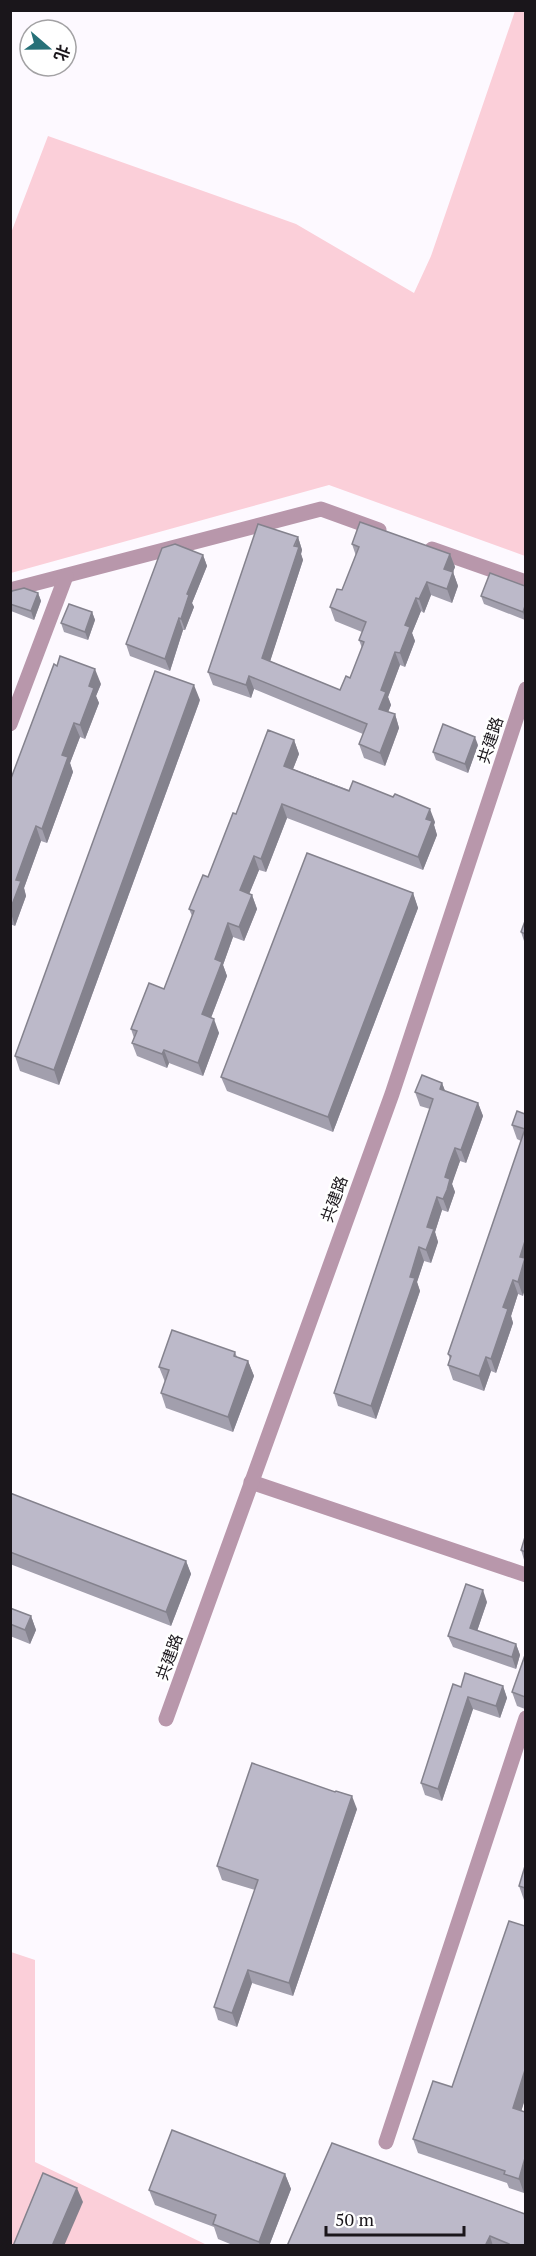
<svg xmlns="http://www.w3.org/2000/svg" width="536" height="2256" viewBox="0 0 536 2256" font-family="'PT Serif','Noto Sans SC',serif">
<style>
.green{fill:#fbcfd9}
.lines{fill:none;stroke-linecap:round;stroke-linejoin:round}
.minor{stroke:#b897ab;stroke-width:15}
.wall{fill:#a29fad}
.shaded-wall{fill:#84828d}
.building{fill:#bcb9c9;stroke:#84828d;stroke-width:1.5}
.labels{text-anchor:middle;stroke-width:5;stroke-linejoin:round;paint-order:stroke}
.street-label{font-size:16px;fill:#1a161b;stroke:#fff}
</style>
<rect width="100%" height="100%" fill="#fdf9ff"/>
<g class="green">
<polygon points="515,11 526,11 525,556 329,485 11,573 11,233 48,136 296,224 414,293 431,256"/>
<polygon points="11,1952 35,1960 35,2162 207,2245 11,2246"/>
</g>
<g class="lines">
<g class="minor">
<polyline points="432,549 526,582"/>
<polyline points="10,590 321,509 379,530"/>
<polyline points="10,724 66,576"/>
<polyline points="251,1482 526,1575"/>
<polyline points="166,1719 392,1094 526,689"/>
<polyline points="386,2142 526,1718"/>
</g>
</g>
<g class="wall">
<polygon points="298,537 302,550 301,554 303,560 270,661 340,690 350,678 362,648 359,640 362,632 335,621 330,607 342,590 356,556 352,544 450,554 455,567 453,572 458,586 452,603 431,595 424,613 421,611 412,633 415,641 405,667 400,665 388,697 391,705 388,712 395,714 399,728 385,766 364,758 359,744 363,734 254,689 251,698 213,685 208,672"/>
<polygon points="203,555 207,566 192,603 194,607 185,630 183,630 170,671 130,656 126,644"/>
<polygon points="525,586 525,620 484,604 481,596"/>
<polygon points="38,593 41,601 34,620 11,611 10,595"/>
<polygon points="92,612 95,620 88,640 64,632 61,623"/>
<polygon points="101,684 96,696 99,703 85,739 80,737 70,763 73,772 47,843 41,841 24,888 26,896 15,926 10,924 10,781"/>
<polygon points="200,700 59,1085 20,1071 15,1056"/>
<polygon points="294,740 299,754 293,769 435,822 434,825 437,835 423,870 287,818 266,872 259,870 249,894 252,895 257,909 244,941 233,937 223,965 227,976 211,1018 219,1033 203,1076 169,1063 167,1068 137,1056 132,1043 134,1038 131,1029 164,989 192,916 189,909 208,877 236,814"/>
<polygon points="478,745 468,773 436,760 433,752"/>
<polygon points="413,893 418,908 333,1132 227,1091 221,1077"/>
<polygon points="525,921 525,944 521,932"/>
<polygon points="442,1083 445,1091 478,1103 483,1116 466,1163 460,1161 454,1177 452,1184 455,1192 451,1203 448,1212 442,1210 435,1232 438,1242 431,1263 424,1261 417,1282 420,1291 376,1419 338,1406 334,1393 430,1109 420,1106 415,1092"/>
<polygon points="525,1114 523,1296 518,1294 511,1316 513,1323 496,1373 491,1371 484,1391 453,1380 448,1365 450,1359 448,1354 521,1141 517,1139 512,1125"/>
<polygon points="235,1352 237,1357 248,1361 254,1376 233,1432 166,1408 161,1393 165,1382 159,1367"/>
<polygon points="10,1493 186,1561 191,1574 171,1626 10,1564"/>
<polygon points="525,1537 525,1563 521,1550"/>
<polygon points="487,1602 477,1631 516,1644 520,1655 516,1669 453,1647 448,1636"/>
<polygon points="10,1608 31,1616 36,1630 30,1644 10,1636"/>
<polygon points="525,1655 525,1709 517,1706 512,1692"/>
<polygon points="503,1686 507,1698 500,1718 473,1709 442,1801 425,1795 421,1783 461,1687"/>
<polygon points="357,1809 293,1996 252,1983 237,2027 218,2020 214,2007 255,1890 222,1880 217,1866"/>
<polygon points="525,1866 525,1900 524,1900 519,1886"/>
<polygon points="452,2087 525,2099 521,2111 524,2193 509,2188 507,2183 418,2153 413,2139"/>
<polygon points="285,2174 291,2189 269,2246 235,2246 218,2239 214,2227 155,2205 149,2190"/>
<polygon points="525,2214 525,2246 287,2246"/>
</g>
<g class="shaded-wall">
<polygon points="298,537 302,550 301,554 303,560 267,671 262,658"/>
<polygon points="450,554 455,567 449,582 444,569"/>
<polygon points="203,555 207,566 192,603 194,607 185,630 181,619 187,594"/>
<polygon points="453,572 458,586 452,603 447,589"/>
<polygon points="427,582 431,595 424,613 419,599"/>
<polygon points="38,593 41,601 34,620 31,611"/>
<polygon points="416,598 421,611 412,633 415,641 405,667 400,653 405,625"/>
<polygon points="525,606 525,619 523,612"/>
<polygon points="92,612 95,620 88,640 85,632"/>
<polygon points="179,618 183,630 170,671 165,659"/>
<polygon points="395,652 400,665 388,697 391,705 384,722 379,709 381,690"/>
<polygon points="95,669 101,684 96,696 99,703 85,739 80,725 89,686"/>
<polygon points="249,676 254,689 251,698 246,685"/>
<polygon points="194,685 200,700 59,1085 54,1070"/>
<polygon points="395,714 399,728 385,766 380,753"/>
<polygon points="74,723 80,737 70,763 73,772 47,843 42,829 62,755"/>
<polygon points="475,737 478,745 468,773 465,764"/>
<polygon points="294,740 299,754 289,779 284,766"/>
<polygon points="282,804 287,818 266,872 261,859"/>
<polygon points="430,809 435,822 434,825 437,835 423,870 418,857 426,819"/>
<polygon points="36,826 41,841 24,888 26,896 15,926 10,910 16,880"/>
<polygon points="254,856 259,870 245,904 240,890"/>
<polygon points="413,893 418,908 333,1132 328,1117"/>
<polygon points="252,895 257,909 244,941 239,927"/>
<polygon points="228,923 233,937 223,965 227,976 207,1028 202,1014 215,959"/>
<polygon points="214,1019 219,1033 203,1076 198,1063"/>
<polygon points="164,1050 169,1063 167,1068 162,1054"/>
<polygon points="442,1083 447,1096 440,1089"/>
<polygon points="478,1103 483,1116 466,1163 461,1150"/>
<polygon points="455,1148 460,1161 452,1184 455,1192 448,1212 443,1199 445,1177"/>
<polygon points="437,1197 442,1210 435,1232 438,1242 431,1263 426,1250 427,1227"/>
<polygon points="525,1241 525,1289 523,1296 518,1282 520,1257"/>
<polygon points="419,1247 424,1261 417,1282 420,1291 376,1419 371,1406"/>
<polygon points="513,1280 518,1294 511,1316 513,1323 496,1373 491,1359 503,1307"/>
<polygon points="486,1357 491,1371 484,1391 479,1376"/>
<polygon points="248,1361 254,1376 233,1432 228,1417"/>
<polygon points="186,1561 191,1574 171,1626 166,1612"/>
<polygon points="483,1590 487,1602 474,1640 470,1628"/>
<polygon points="31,1616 36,1630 30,1644 25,1630"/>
<polygon points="516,1644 520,1655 516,1669 512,1657"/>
<polygon points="503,1686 507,1698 500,1718 496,1706"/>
<polygon points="468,1697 473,1709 442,1801 438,1789"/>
<polygon points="352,1796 357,1809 293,1996 289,1983"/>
<polygon points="248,1970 252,1983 237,2027 232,2013"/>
<polygon points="525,2070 525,2099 518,2122 513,2108"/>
<polygon points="525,2158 525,2188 524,2193 519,2179"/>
<polygon points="285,2174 291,2189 269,2246 260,2246 259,2242"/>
<polygon points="77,2188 83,2202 64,2246 52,2246"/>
<polygon points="490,2236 493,2246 485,2246"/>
</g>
<g class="building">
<polygon points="360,522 450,554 444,569 453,572 447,589 427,582 419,599 416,598 405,625 410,627 400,653 395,652 381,690 386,692 379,709 395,714 380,753 359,744 367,724 249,676 246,685 208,672 258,524 298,537 294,546 299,547 262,658 340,690 346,676 350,678 364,642 359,640 366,622 330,607 337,589 342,590 359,547 352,544"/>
<polygon points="175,544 203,555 187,594 189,595 181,619 179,618 165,659 126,644 162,548"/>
<polygon points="490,573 525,586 525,606 523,612 481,596"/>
<polygon points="24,588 38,593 31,611 10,604 10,595 12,591"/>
<polygon points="69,604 92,612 85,632 61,623"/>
<polygon points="60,656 95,669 89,686 94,688 80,725 74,723 62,755 68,757 42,829 36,826 29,844 16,880 21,881 10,910 10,781 54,664 57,666"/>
<polygon points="155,671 194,685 54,1070 15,1056"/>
<polygon points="443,724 475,737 465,764 433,752"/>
<polygon points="268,730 294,740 284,766 349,791 353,781 393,797 395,794 430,809 426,819 432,821 418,857 282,804 261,859 254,856 240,890 252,895 239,927 228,923 215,959 222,962 202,1014 214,1019 198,1063 164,1050 162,1054 132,1043 137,1031 131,1029 149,983 164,989 194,911 189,909 203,875 208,877 233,813 236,814"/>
<polygon points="307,853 413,893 328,1117 221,1077"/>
<polygon points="525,921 525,934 521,932"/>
<polygon points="422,1075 442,1083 440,1089 478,1103 461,1150 455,1148 449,1164 445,1177 450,1179 447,1190 443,1199 437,1197 427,1227 434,1229 426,1250 419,1247 410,1277 415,1278 371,1406 334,1393 433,1099 415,1092"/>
<polygon points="517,1111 525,1114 525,1241 520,1257 525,1258 518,1282 513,1280 503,1307 508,1309 491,1359 486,1357 479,1376 448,1365 451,1356 448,1354 525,1129 512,1125"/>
<polygon points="172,1330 235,1352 234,1356 248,1361 228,1417 161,1393 169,1370 159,1367"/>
<polygon points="10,1493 186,1561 166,1612 10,1552"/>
<polygon points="525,1537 525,1552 521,1550"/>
<polygon points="466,1584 483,1590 470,1628 516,1644 512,1657 448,1636"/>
<polygon points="10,1608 31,1616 25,1630 10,1624"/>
<polygon points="525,1655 525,1697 512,1692"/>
<polygon points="465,1673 503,1686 496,1706 468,1697 438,1789 421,1783 453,1684 461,1687"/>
<polygon points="252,1763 335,1792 336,1791 352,1796 289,1983 248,1970 232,2013 214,2007 258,1880 217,1866"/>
<polygon points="525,1866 525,1888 519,1886"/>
<polygon points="509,1921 525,1926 525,2070 513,2108 525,2112 525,2158 519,2179 504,2174 505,2171 413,2139 433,2081 452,2087"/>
<polygon points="172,2130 285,2174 259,2242 213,2224 216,2215 149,2190"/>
<polygon points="332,2143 525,2214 525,2246 508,2246 509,2244 490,2236 485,2246 287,2246"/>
<polygon points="43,2173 77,2188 52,2246 13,2246"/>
</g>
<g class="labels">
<g class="street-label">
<text transform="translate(490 740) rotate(-72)" y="6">共建路</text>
<text transform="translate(334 1199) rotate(-70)" y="6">共建路</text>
<text transform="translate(169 1657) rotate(-70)" y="6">共建路</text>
</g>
</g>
<rect width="536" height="2256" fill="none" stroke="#1a161b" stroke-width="24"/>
<g transform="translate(48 48) rotate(110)"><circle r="28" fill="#ffffff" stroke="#a3a2a4" stroke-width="1.5"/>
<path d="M0-4.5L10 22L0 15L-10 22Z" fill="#277178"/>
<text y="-9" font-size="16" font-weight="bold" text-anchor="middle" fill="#1a161b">北</text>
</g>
<path d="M326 2226v9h138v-9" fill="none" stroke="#1a161b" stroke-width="3"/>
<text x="335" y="2226" font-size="18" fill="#1a161b" stroke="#ffffff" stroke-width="4.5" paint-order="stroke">50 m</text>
</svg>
